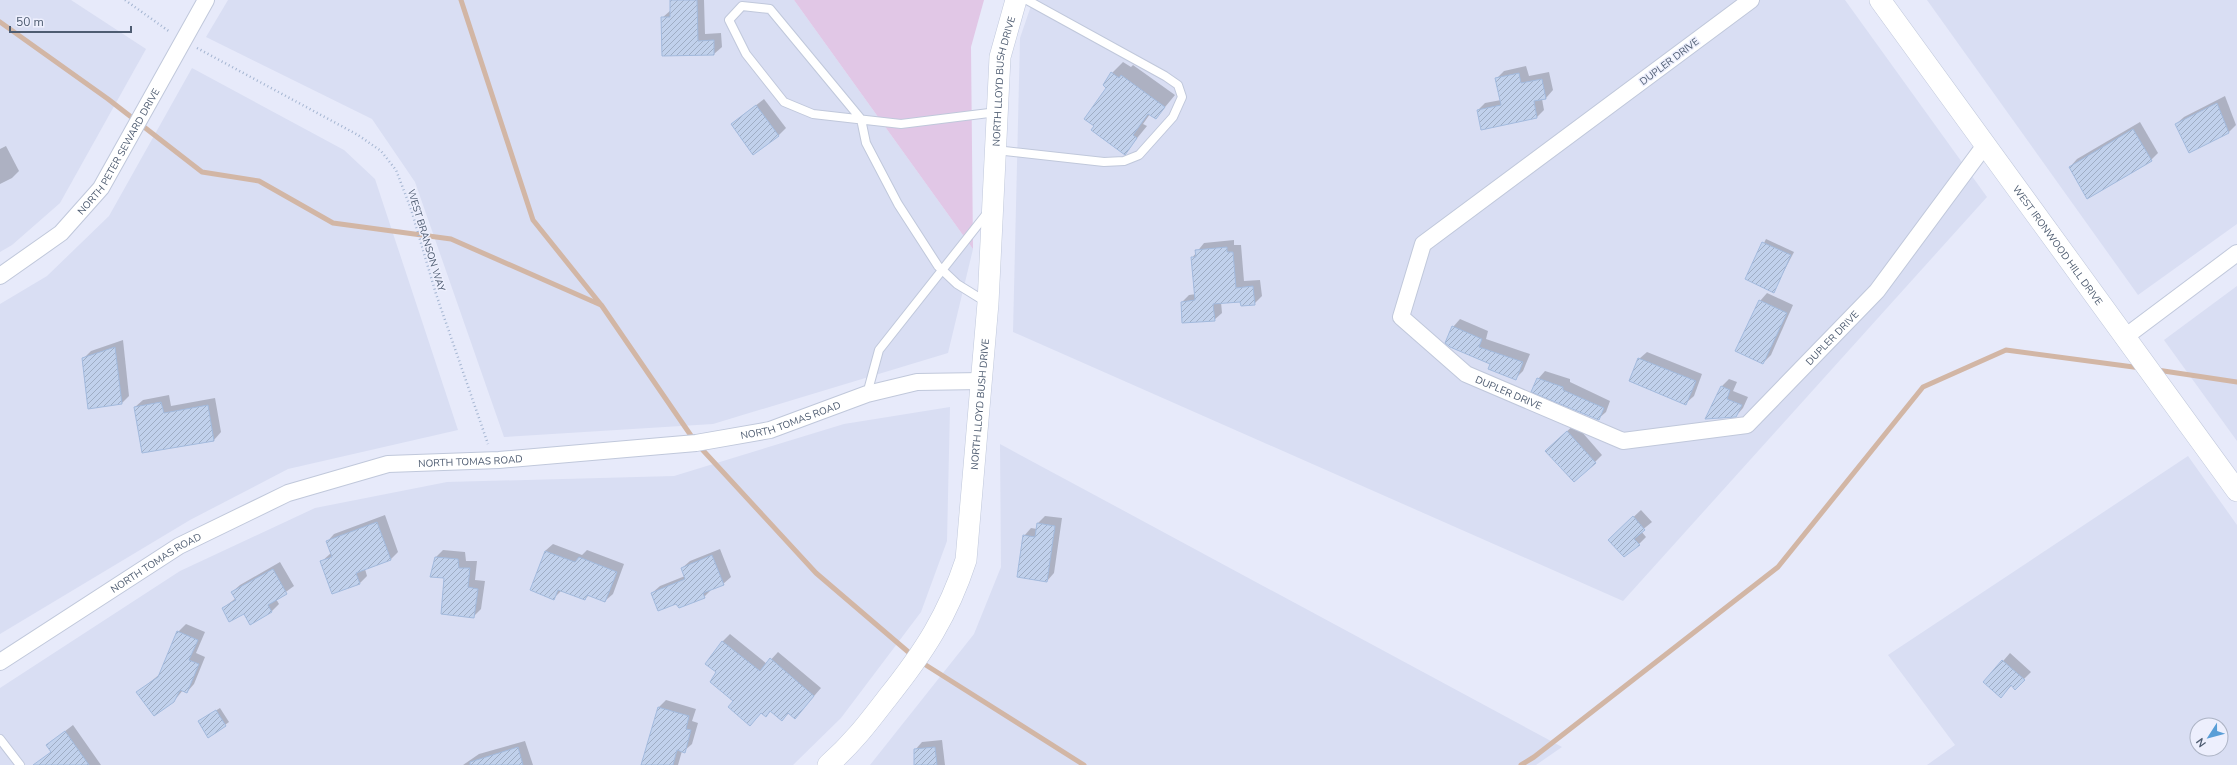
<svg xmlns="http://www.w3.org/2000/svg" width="2237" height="765" viewBox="0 0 2237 765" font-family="'Nunito Sans',sans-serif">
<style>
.residential{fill:#d9def3;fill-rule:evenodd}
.green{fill:#e1c7e6}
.shadow{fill:#0003}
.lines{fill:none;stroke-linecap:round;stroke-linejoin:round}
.stream{stroke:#d2b6a5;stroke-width:5}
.building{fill:url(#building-hatch);stroke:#a3badd}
.service-casing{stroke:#c0c8db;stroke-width:10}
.minor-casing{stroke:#c0c8db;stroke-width:18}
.tertiary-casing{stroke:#c0c8db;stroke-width:22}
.path{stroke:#a4b5d1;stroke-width:2.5;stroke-dasharray:1 3;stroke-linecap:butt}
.service{stroke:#fff;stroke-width:8}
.minor{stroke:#fff;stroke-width:16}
.tertiary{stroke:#fff;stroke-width:21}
.labels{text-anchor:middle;stroke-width:3;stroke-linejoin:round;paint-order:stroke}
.street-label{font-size:10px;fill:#4e5c71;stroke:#edeffd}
</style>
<defs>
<pattern id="building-hatch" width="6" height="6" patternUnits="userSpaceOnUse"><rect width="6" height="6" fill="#c1d1ec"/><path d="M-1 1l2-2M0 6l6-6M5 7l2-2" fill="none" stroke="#9fadc4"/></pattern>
</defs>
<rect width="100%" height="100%" fill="#e7eafa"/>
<g class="residential">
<polygon points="0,0 71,0 146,49 60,203 12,245 0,252"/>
<polygon points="228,0 794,0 973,249 948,353 713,424 504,437 415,182 372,119 206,37"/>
<polygon points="1033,0 1845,0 1987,197 1623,601 1013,332 1020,38"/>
<polygon points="1927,0 2237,0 2237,224 2138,295"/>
<polygon points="192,68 344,150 375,179 458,430 288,469 190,520 0,634 0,304 47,276 109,216"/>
<polygon points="2237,286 2237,441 2164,340"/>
<polygon points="950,407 947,541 921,612 841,718 793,765 0,765 0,688 180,571 315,508 447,482 674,476 844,424"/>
<polygon points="1000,444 1562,747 1536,765 870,765 974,634 1001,567"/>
<path d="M 2188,456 L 2237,525 L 2237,765 L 1927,765 L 1955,745 L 1888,655 ZM 2197,725 L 2221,725 L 2221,749 L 2197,749 Z"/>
</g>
<polygon class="green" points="794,0 984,0 971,47 973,249"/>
<g class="shadow">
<polygon points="671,0 704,0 705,34 721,33 722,47 714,54 663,55 662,18 671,10"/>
<polygon points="1123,62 1131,67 1133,65 1175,95 1156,118 1150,114 1143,124 1147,126 1125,153 1095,126 1112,73"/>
<polygon points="1526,66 1529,76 1549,72 1553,90 1546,98 1542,99 1544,110 1537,117 1478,110 1485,103 1501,100 1497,78 1504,71"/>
<polygon points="2225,96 2236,125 2229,132 2176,124 2184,117"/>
<polygon points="764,99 786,128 778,136 732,124"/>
<polygon points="2140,122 2158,153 2151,160 2070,167 2077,159"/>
<polygon points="6,146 19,171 12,178 0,184 0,149"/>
<polygon points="1766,239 1794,252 1773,292 1747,278"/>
<polygon points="1234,240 1234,245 1241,245 1244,281 1260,280 1262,296 1254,304 1241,300 1221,302 1222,313 1214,320 1182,302 1189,295 1196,294 1192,258 1204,243"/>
<polygon points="1767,293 1793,305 1771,355 1763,363 1760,301"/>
<polygon points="1460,319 1488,331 1486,339 1530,354 1523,371 1515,379 1491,363 1453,327"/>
<polygon points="123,340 129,396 122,403 83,359 91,351"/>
<polygon points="1647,352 1702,374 1694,396 1686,403 1639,359"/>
<polygon points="1545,371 1570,379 1570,382 1610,401 1606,412 1598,419 1538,379"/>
<polygon points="1729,379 1737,382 1733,391 1748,397 1743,408 1736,416 1707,418 1722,386"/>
<polygon points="169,395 171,406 215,398 221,432 214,440 143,452 135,407 143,400"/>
<polygon points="1575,424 1602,455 1595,462 1554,443"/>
<polygon points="1641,510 1652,522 1641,531 1646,537 1639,544 1609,540"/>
<polygon points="385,515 398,552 391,559 365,569 367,576 360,583 333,593 321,562 331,553 327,542 334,534"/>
<polygon points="1045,516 1062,518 1054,573 1047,581 1024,536 1031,528 1037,529 1038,523"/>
<polygon points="553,544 582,555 587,550 624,564 613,594 605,601 589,595 585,599 561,591 554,598 545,551"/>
<polygon points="720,549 731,577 723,584 712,589 704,597 677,602 652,593 660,586 685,576 682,568 690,561"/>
<polygon points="443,550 465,552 466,561 477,561 475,580 485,581 481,609 473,617 445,577 436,557"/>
<polygon points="280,562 294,586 276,599 279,604 272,611 244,613 223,608 236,598 232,592 240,585"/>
<polygon points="186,624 205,632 196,653 205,657 194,684 187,692 183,690 174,701 138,692 160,674 178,632"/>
<polygon points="730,634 767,664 778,652 821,688 802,710 789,713 781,720 771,711 766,716 735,701 717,672 722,642"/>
<polygon points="2010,653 2031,672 2015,688 2012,685 2001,697 1985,682"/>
<polygon points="666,700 696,709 692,721 698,723 692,744 684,751 682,751 678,765 646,765 659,707"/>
<polygon points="220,708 229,722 208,737 199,721"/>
<polygon points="73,725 101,765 40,765 38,763 52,751 47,745"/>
<polygon points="942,740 945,765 915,765 915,750 922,742"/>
<polygon points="525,741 533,765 463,765 479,754"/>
</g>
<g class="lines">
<g class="stream">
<polyline points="461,0 533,220 602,306 694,440"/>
<polyline points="0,22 108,99 202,172 259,181 333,223 451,239 601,305"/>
<polyline points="2157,370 2237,382"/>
<polyline points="699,446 816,573 913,656"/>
<polyline points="921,662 1084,765"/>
<polyline points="1521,765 1534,757 1778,567 1923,387 2006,350 2141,368"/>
</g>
</g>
<g class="building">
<polygon points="670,0 697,0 698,41 714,40 714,55 662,56 661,17 670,17"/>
<polygon points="1111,72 1119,78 1121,75 1165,107 1156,119 1148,114 1133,135 1137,138 1125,155 1091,130 1094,126 1084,119 1106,88 1103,85"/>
<polygon points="1519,73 1521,83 1542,79 1546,99 1534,101 1537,118 1481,130 1477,110 1501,105 1495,78"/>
<polygon points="2217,103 2229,133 2189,153 2175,124"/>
<polygon points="756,105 779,136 753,155 731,124"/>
<polygon points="2133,129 2152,161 2087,199 2069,167"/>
<polygon points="1762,242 1791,255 1774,293 1745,279"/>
<polygon points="1227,247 1227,252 1233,252 1236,288 1253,286 1255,305 1241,306 1240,302 1213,304 1215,321 1182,323 1181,302 1195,300 1191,257 1196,257 1195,250"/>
<polygon points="1759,300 1787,313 1763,364 1735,351"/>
<polygon points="1452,326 1482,339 1479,347 1523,362 1516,380 1488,369 1490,364 1450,347 1445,343"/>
<polygon points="115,347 122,404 88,409 82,358"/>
<polygon points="1638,358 1696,381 1686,405 1629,381"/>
<polygon points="1537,378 1563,387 1563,390 1604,408 1599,420 1531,392"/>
<polygon points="1721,386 1730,390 1727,399 1742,405 1736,417 1705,419"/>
<polygon points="161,402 164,413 208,405 214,441 142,453 134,407"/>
<polygon points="1567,431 1596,463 1574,482 1545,451"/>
<polygon points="1633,516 1645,530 1634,539 1640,545 1624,557 1608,540"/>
<polygon points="377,522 391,560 356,573 360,584 332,594 320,561 332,557 326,541"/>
<polygon points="1037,523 1055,526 1047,582 1017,577 1023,535 1035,537"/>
<polygon points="545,551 575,562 579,557 617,572 605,602 587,595 585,600 558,590 554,600 530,590"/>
<polygon points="712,555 724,585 703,593 705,598 679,608 676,604 658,611 651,593 685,579 681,568"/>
<polygon points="435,557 458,559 459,568 470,568 468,587 478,589 474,618 441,614 444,578 430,577"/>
<polygon points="273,569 287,594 268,605 272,612 250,625 244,614 229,622 222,608 236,600 231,592"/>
<polygon points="177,631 198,640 189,660 199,664 187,693 180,690 174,702 154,716 136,692 158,677"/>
<polygon points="722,641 760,671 770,658 814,696 795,719 788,713 782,721 770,711 766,717 761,713 750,726 728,707 733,701 710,682 716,672 705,664"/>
<polygon points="2002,660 2025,680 2015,690 2011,685 2001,698 1983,682"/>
<polygon points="658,707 689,716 686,729 691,730 685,753 677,750 673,765 641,765"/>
<polygon points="216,710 226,726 208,738 198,721"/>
<polygon points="65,731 89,765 33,765 51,752 46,745"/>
<polygon points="518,747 523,765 470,765 470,762"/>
<polygon points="935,747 937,765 914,765 914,749"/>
</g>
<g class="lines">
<g class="service-casing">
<g id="service">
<polyline points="996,150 1104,162 1124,161 1139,155 1173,117 1182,97 1178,85 1165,76 1027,0"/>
<polyline points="986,302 957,284 938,266 898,204 866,143 861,119 770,9 742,6 729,20 746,54 784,102 813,114 901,124 997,112"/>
<polyline points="867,394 879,350 988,212"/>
<polyline points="0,739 20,765"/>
</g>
</g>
<g class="minor-casing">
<g id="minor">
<path id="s1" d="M 1751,0 L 1423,244 L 1401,317 L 1466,374 L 1623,441 L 1747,425 L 1877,291 L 1985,145"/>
<path id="s2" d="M 0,276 L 61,233 L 101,188 L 206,0"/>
<polyline points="2125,337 2237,253"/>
<path id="s3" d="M 0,662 L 179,546 L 288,493 L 388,464 L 499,460 L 696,443 L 770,430 L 867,394 L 917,382 L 982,381"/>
</g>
</g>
<g class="tertiary-casing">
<g id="tertiary">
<path id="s4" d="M 1880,0 L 2237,491"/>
<path id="s5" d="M 828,765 C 853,743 868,723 888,697 C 924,652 948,615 966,560 L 988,303 L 1000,57 L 1016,0"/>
</g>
</g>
<g class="path">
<polyline points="125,0 170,32"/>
<polyline points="197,48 358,135 381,151 396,170 411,209 436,294 488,444"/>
</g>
<use href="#service" class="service"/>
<use href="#minor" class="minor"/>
<use href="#tertiary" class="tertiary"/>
</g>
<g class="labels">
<g class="street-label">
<text transform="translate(1669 61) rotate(-37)" y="4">DUPLER DRIVE</text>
<text dy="4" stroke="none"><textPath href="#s5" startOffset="730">NORTH LLOYD BUSH DRIVE</textPath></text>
<text dy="4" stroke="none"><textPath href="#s2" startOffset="175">NORTH PETER SEWARD DRIVE</textPath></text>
<text transform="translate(427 240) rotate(73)" y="4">WEST BRANSON WAY</text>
<text dy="4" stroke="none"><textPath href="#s4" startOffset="303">WEST IRONWOOD HILL DRIVE</textPath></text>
<text dy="4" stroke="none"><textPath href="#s1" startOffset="989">DUPLER DRIVE</textPath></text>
<text dy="4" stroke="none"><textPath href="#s1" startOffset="618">DUPLER DRIVE</textPath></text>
<text dy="4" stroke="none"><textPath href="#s5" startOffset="406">NORTH LLOYD BUSH DRIVE</textPath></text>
<text dy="4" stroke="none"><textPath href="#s3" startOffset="845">NORTH TOMAS ROAD</textPath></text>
<text dy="4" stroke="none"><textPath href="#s3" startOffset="521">NORTH TOMAS ROAD</textPath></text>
<text dy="4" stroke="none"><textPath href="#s3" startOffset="185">NORTH TOMAS ROAD</textPath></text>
</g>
</g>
<g transform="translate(2209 737) rotate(234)"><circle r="19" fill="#edeffd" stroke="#adb4c5"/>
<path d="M0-3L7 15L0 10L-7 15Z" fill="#599ed7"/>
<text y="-6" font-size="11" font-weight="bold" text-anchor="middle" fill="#4e5c71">N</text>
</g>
<path d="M10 26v6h121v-6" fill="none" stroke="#4e5c71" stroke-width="2"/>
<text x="16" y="26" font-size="12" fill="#4e5c71" stroke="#edeffd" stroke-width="3" paint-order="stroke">50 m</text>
</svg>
